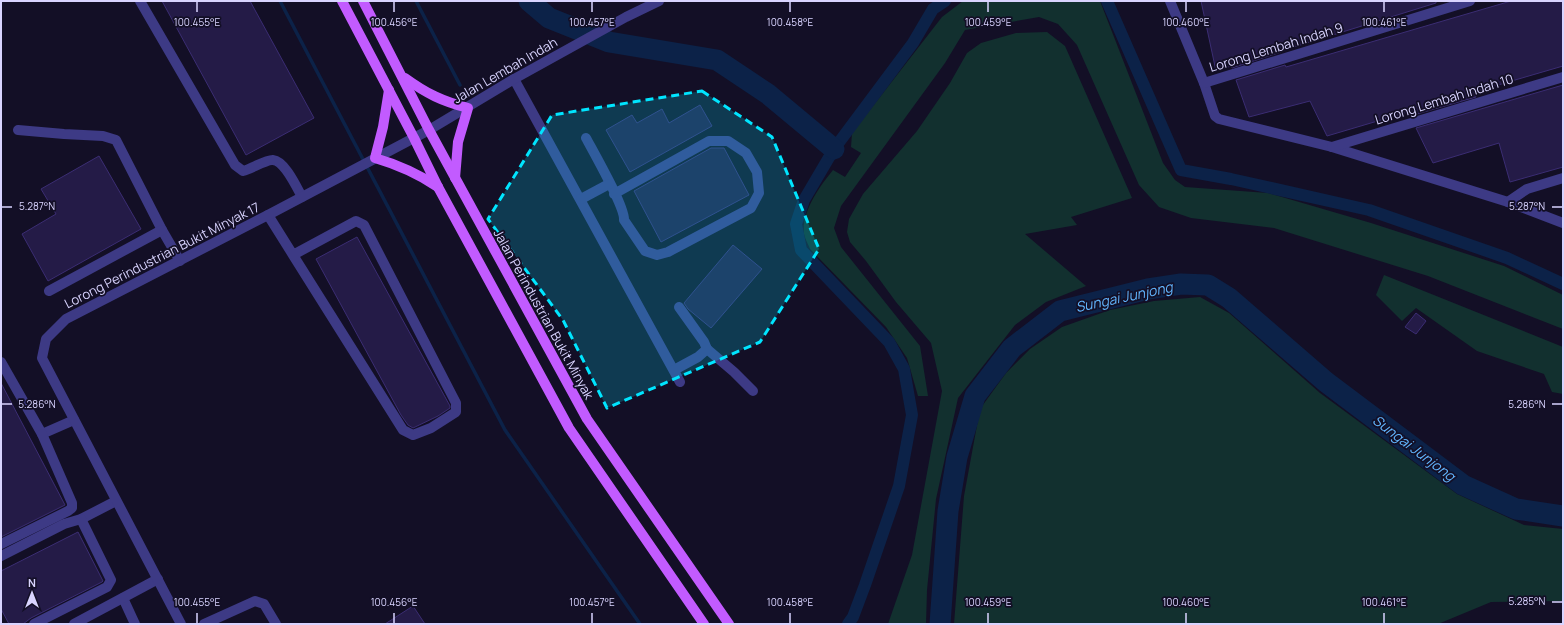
<svg xmlns="http://www.w3.org/2000/svg" width="1564" height="625" viewBox="0 0 1564 625" font-family="Manrope,sans-serif">
<style>
.green{fill:#12302f}
.lines{fill:none;stroke-linecap:round;stroke-linejoin:round}
.stream{stroke:#0c2248;stroke-width:3.5}
.canal{stroke:#0c2248;stroke-width:12}
.river{stroke:#0c2248;stroke-width:21}
.building{fill:#241b47;stroke:#3b2d73}
.minor{stroke:#3d3a85;stroke-width:10}
.major{stroke:#c25bff;stroke-width:10}
.marked{fill:#00e5ff;fill-opacity:0.2;stroke:#00e5ff;stroke-width:3;stroke-dasharray:8 5;stroke-linejoin:round}
.ticks{fill:none;stroke:#d9d4ff;stroke-width:1.5}
.labels{text-anchor:middle;stroke-width:3.5;stroke-linejoin:round;paint-order:stroke}
.street-label{font-size:13px;fill:#d9d4ff;stroke:#130f26}
.water-label{font-size:14px;font-style:italic;fill:#62b6ff;stroke:#130f26}
.ticks-label{font-size:10px;text-anchor:middle;fill:#d9d4ff;stroke:#130f26;stroke-width:3.5;stroke-linejoin:round;paint-order:stroke}
</style>
<rect width="100%" height="100%" fill="#130f26"/>
<g class="green">
<path d="M 963,1 L 1100,1 L 1163,163 L 1175,180 L 1185,187 L 1268,193 L 1371,223 L 1504,266 L 1563,295 L 1563,329 L 1428,276 L 1274,228 L 1191,218 L 1159,207 L 1139,185 L 1077,45 L 1058,24 L 1039,17 L 965,30 L 945,63 L 841,206 L 834,228 L 841,247 L 920,346 L 928,396 L 918,396 L 907,358 L 886,327 L 810,249 C 808,244 805,239 804,234 C 801,212 820,186 833,170 L 845,177 L 861,153 L 851,147 L 852,133 L 942,17 Z"/>
<polygon points="1047,32 1065,46 1132,198 1071,217 1077,225 1025,234 1086,286 1046,302 1015,325 958,398 936,499 927,590 926,624 888,624 912,555 942,391 931,343 896,302 866,261 850,242 847,232 849,219 863,194 917,131 950,83 967,53 981,43 1016,33"/>
<polygon points="1384,275 1563,347 1563,394 1552,392 1544,374 1477,351 1416,308 1402,321 1376,295"/>
<polygon points="1200,297 1229,313 1320,393 1457,494 1524,525 1563,529 1563,601 1491,602 1438,624 954,624 964,496 980,409 1006,373 1030,349 1062,327 1110,310 1154,301"/>
</g>
<g class="lines">
<g class="stream">
<polyline points="280,1 505,430 640,624"/>
<polyline points="416,1 460,85"/>
</g>
<g class="canal">
<polyline points="1107,1 1181,170 1231,179 1369,210 1507,258 1563,284"/>
<polyline points="848,624 853,617 865,585 899,486 912,415 904,369 889,342 801,250 796,224 804,200 834,149 913,43 933,9 945,1"/>
</g>
<g class="river">
<polyline points="529,1 549,18 609,42 717,60 768,94 834,149"/>
<polyline points="940,624 948,511 957,457 975,396 1012,348 1060,311 1148,289 1181,284 1208,285 1229,298 1326,382 1463,485 1516,509 1563,516"/>
</g>
</g>
<g class="building">
<polygon points="162,1 250,1 314,118 246,155"/>
<polygon points="1201,1 1436,1 1436,3 1281,51 1281,52 1232,68 1231,66 1216,71"/>
<polygon points="1511,1 1563,1 1563,66 1474,92 1476,97 1410,116 1408,112 1327,136 1310,101 1249,117 1236,80 1285,65 1286,67"/>
<polygon points="1563,85 1563,167 1510,182 1499,143 1433,163 1416,128"/>
<polygon points="700,105 712,126 630,172 606,130 632,115 637,123 662,109 669,123"/>
<polygon points="711,148 724,148 749,195 661,242 634,191"/>
<polygon points="99,156 141,229 48,281 22,234 56,214 41,189"/>
<polygon points="357,237 450,406 450,408 438,416 413,428 408,425 401,415 316,259"/>
<polygon points="733,245 762,269 711,328 688,309 684,303"/>
<polygon points="1416,313 1426,321 1416,334 1405,327"/>
<polygon points="1,383 65,505 1,537"/>
<polygon points="78,532 103,581 102,582 31,618 23,624 9,624 1,609 1,571"/>
<polygon points="413,606 425,624 385,624"/>
</g>
<g class="lines">
<g class="minor">
<path d="M 140,1 L 235,165 L 243,171 C 251,169 267,159 273,160 C 285,161 297,188 302,197"/>
<polyline points="1170,1 1204,83 1215,116 1219,119 1332,147 1508,202 1563,223"/>
<polyline points="514,79 680,382"/>
<polyline points="1204,83 1470,1"/>
<polyline points="18,130 64,134 103,136 116,140 162,230 180,261"/>
<path d="M 586,138 C 594,153 625,207 624,220 L 645,251 L 657,255 L 668,252 L 751,208 L 759,193 L 757,172 L 746,153 L 728,141 L 709,141 L 614,194"/>
<polyline points="1332,147 1563,77"/>
<polyline points="581,199 609,184"/>
<polyline points="1508,202 1527,189 1563,178"/>
<polyline points="268,215 293,255 403,430 413,435 431,428 456,412 456,403 364,225 356,221 293,255"/>
<polyline points="49,291 162,230"/>
<polyline points="707,349 734,372 753,391"/>
<polyline points="1,362 42,434 74,420"/>
<polyline points="674,370 698,357 707,349 704,342 679,307"/>
<polyline points="1,544 68,511 72,508 72,503 42,434"/>
<polyline points="1,556 64,524 81,519 116,501"/>
<polyline points="123,598 135,624"/>
<polyline points="34,624 107,587 111,580 81,519"/>
<polyline points="74,624 158,579"/>
<polyline points="181,624 42,358 46,339 66,319 268,215 429,130 514,79 626,17 659,1"/>
<polyline points="204,624 255,601 264,604 276,624"/>
</g>
<g class="major">
<polyline points="342,1 414,138 438,187 569,428 704,624"/>
<polyline points="363,1 429,130 587,419 729,624"/>
<path d="M 405,78 C 427,94 442,101 468,108 L 458,142 L 455,178"/>
<path d="M 389,90 L 383,127 L 375,158 C 399,165 417,173 438,187"/>
</g>
</g>
<path class="marked" d="M 702,91 L 772,137 L 819,249 L 760,342 L 607,408 L 563,320 L 488,219 L 552,115 Z"/>
<path class="ticks" d="M 197,2 L 197,12M 394,2 L 394,12M 592,2 L 592,12M 790,2 L 790,12M 988,2 L 988,12M 1186,2 L 1186,12M 1384,2 L 1384,12M 2,207 L 12,207M 1552,207 L 1562,207M 2,404 L 12,404M 1552,404 L 1562,404M 1552,602 L 1562,602M 197,613 L 197,623M 394,613 L 394,623M 592,613 L 592,623M 790,613 L 790,623M 988,613 L 988,623M 1186,613 L 1186,623M 1384,613 L 1384,623"/>
<g class="labels">
<g class="street-label">
<text transform="translate(1276 47) rotate(-17)" y="5">Lorong Lembah Indah 9</text>
<text transform="translate(505 70) rotate(-30)" y="5">Jalan Lembah Indah</text>
<text transform="translate(1444 99) rotate(-17)" y="5">Lorong Lembah Indah 10</text>
<text transform="translate(162 255) rotate(-27)" y="5">Lorong Perindustrian Bukit Minyak 17</text>
<text transform="translate(544 314) rotate(61)" y="5">Jalan Perindustrian Bukit Minyak</text>
</g>
<g class="water-label">
<text transform="translate(1124 297) rotate(-12)" y="5">Sungai Junjong</text>
<text transform="translate(1414 448) rotate(37)" y="5">Sungai Junjong</text>
</g>
</g>
<g class="ticks-label">
<text x="197" y="26">100.455°E</text>
<text x="394" y="26">100.456°E</text>
<text x="592" y="26">100.457°E</text>
<text x="790" y="26">100.458°E</text>
<text x="988" y="26">100.459°E</text>
<text x="1186" y="26">100.460°E</text>
<text x="1384" y="26">100.461°E</text>
<text x="37" y="210">5.287°N</text>
<text x="1527" y="210">5.287°N</text>
<text x="37" y="408">5.286°N</text>
<text x="1527" y="408">5.286°N</text>
<text x="1527" y="605">5.285°N</text>
<text x="197" y="606">100.455°E</text>
<text x="394" y="606">100.456°E</text>
<text x="592" y="606">100.457°E</text>
<text x="790" y="606">100.458°E</text>
<text x="988" y="606">100.459°E</text>
<text x="1186" y="606">100.460°E</text>
<text x="1384" y="606">100.461°E</text>
</g>
<rect width="1564" height="625" fill="none" stroke="#d9d4ff" stroke-width="4"/>
<g transform="translate(32 593)" stroke="#130f26" stroke-width="3" paint-order="stroke">
<path d="M0-3L7 15L0 10L-7 15Z" fill="#d9d4ff"/>
<text y="-6" font-size="11" font-weight="bold" text-anchor="middle" fill="#d9d4ff">N</text>
</g>
</svg>
